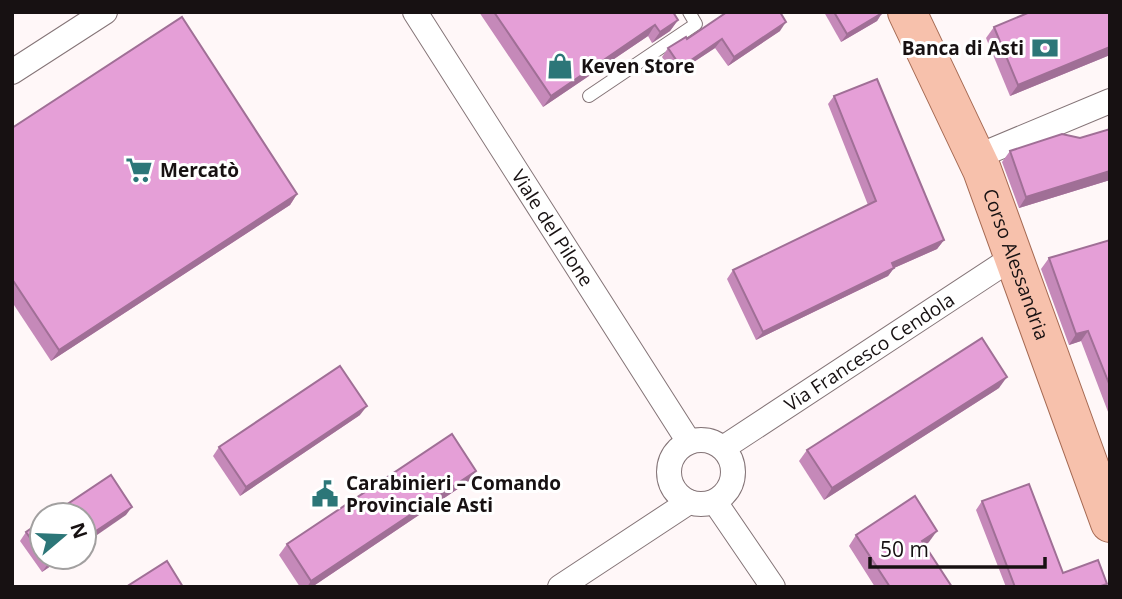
<svg xmlns="http://www.w3.org/2000/svg" width="1122" height="599" viewBox="0 0 1122 599" font-family="'Open Sans',sans-serif">
<style>
.lines{fill:none;stroke-linecap:round;stroke-linejoin:round}
.lane-casing{stroke:#847477;stroke-width:14}
.street-casing{stroke:#847477;stroke-width:26}
.primary-casing{stroke:#a56952;stroke-width:40}
.lane{stroke:#fff;stroke-width:12}
.street{stroke:#fff;stroke-width:24}
.primary{stroke:#f7c1ac;stroke-width:38}
.wall{fill:#c589b9}
.shaded-wall{fill:#a06f96}
.building{fill:#e59fd7;stroke:#a06f96;stroke-width:2}
.labels{text-anchor:middle;stroke-width:6;stroke-linejoin:round;paint-order:stroke}
.poi-label{font-size:19px;font-weight:bold;fill:#171112;stroke:#fff;text-anchor:start}
.street-label{font-size:19px;fill:#171112;stroke:#fff}
</style>
<rect width="100%" height="100%" fill="#fff7f8"/>
<g class="lines">
<g class="lane-casing">
<polyline id="lane" points="589,96 696,24 689,12"/>
</g>
<g class="street-casing">
<g id="street">
<path id="s1" d="M 415,12 L 689,442"/>
<polyline points="12,72 105,12"/>
<polyline points="976,157 1110,101"/>
<circle cx="701" cy="472" r="32"/>
<path id="s2" d="M 723,448 L 1015,256"/>
<polyline points="715,502 773,587"/>
<polyline points="560,587 689,502"/>
</g>
</g>
<g class="primary-casing">
<g id="primary">
<path id="s3" d="M 907,12 L 982,170 L 1110,523"/>
</g>
</g>
<use href="#lane" class="lane"/>
<use href="#street" class="street"/>
<use href="#primary" class="primary"/>
</g>
<g class="wall">
<polygon points="479,12 673,12 678,20 670,31 652,43 648,36 543,107"/>
<polygon points="824,12 881,12 882,13 877,21 841,42"/>
<polygon points="1110,12 1110,55 1010,96 986,38 994,27"/>
<polygon points="780,31 728,66 715,48 674,75 662,57 668,48 687,39"/>
<polygon points="834,96 944,240 937,249 894,268 888,276 756,340 727,279 733,270 868,205 828,104"/>
<polygon points="12,128 297,194 290,205 51,361 12,302"/>
<polygon points="1110,129 1110,180 1019,208 1002,162 1010,151 1080,138"/>
<polygon points="1110,240 1110,417 1081,341 1069,345 1041,269 1049,258"/>
<polygon points="999,388 824,500 799,461 807,450"/>
<polygon points="360,415 240,496 213,456 219,447"/>
<polygon points="468,482 312,587 300,587 279,555 287,544"/>
<polygon points="982,501 1063,573 1107,584 1105,587 1006,587 976,510"/>
<polygon points="42,521 42,557 64,557 42,572 20,541 26,532"/>
<polygon points="856,535 929,542 925,545 952,587 875,587 849,546"/>
</g>
<g class="shaded-wall">
<polygon points="882,13 877,21 841,42 847,34"/>
<polygon points="678,20 670,31 652,43 660,32"/>
<polygon points="786,22 780,31 728,66 734,57"/>
<polygon points="655,25 648,36 543,107 551,96"/>
<polygon points="722,39 715,48 674,75 681,67"/>
<polygon points="1110,47 1110,55 1010,96 1018,85"/>
<polygon points="1110,171 1110,180 1019,208 1026,197"/>
<polygon points="297,194 290,205 51,361 59,350"/>
<polygon points="944,240 937,249 894,268 888,276 756,340 763,332 892,263"/>
<polygon points="1088,331 1081,341 1069,345 1076,334"/>
<polygon points="1007,377 999,388 824,500 832,488"/>
<polygon points="367,406 360,415 240,496 246,487"/>
<polygon points="476,471 468,482 312,587 307,587 311,581"/>
<polygon points="132,507 126,515 84,544 84,539"/>
<polygon points="937,531 929,542 914,552 922,541"/>
<polygon points="57,557 64,557 42,572 48,564"/>
</g>
<g class="building">
<polygon points="494,12 673,12 678,20 660,32 655,25 551,96"/>
<polygon points="727,12 780,12 786,22 734,57 722,39 681,67 668,48 686,37 687,39"/>
<polygon points="834,12 881,12 882,13 847,34"/>
<polygon points="1030,12 1110,12 1110,47 1018,85 994,27"/>
<polygon points="182,17 297,194 59,350 12,279 12,128"/>
<polygon points="877,79 944,240 892,263 894,268 763,332 733,270 876,201 834,96"/>
<polygon points="1110,129 1110,171 1026,197 1010,151 1062,134 1080,138"/>
<polygon points="1110,240 1110,386 1088,331 1076,334 1049,258"/>
<polygon points="982,338 1007,377 832,488 807,450"/>
<polygon points="340,366 367,406 246,487 219,447"/>
<polygon points="452,434 476,471 311,581 287,544"/>
<polygon points="111,475 132,507 84,539 84,515 51,515"/>
<polygon points="1029,484 1063,573 1098,560 1107,584 1098,587 1015,587 982,501"/>
<polygon points="915,496 937,531 922,541 952,587 890,587 856,535"/>
<polygon points="42,521 42,555 26,532"/>
<polygon points="43,557 57,557 48,564"/>
<polygon points="167,561 183,587 126,587"/>
</g>
<defs>
<g id="bank-bare" transform="scale(2.1)"><path d="M-6-4H6V4H-6ZM0-2.3a2.3 2.3 0 1 0 0 4.6a2.3 2.3 0 1 0 0-4.6Z" fill="#2c7678" stroke="#fff" stroke-width="2.5" paint-order="stroke"/></g>
<g id="shop-bare" transform="scale(2.1)"><path d="M-5-2.5h2.3a2.7 3.5 0 0 1 5.4 0H5L5.5 6h-11ZM-1.5-2.5h3a1.5 2.3 0 0 0-3 0Z" fill="#2c7678" stroke="#fff" stroke-width="2.5" paint-order="stroke"/></g>
<g id="supermarket-bare" transform="scale(2.1)"><path d="M-6-5.5h2.5l.6 2H6L4.5 2H-2.5L-4.4-4H-6ZM-1.5 3.2a1.3 1.3 0 1 0 .1 0ZM3 3.2a1.3 1.3 0 1 0 .1 0Z" fill="#2c7678" stroke="#fff" stroke-width="2.5" paint-order="stroke"/></g>
<g id="civic-bare" transform="scale(2.1)"><path d="M-.6-6.5H3V-4.5H.6V-3L4-1V1h2V6H-6V1h2V-1L-.6-3ZM-1.2 2.5V6h2.4V2.5Z" fill="#2c7678" stroke="#fff" stroke-width="2.5" paint-order="stroke"/></g>
</defs>
<g fill-rule="evenodd">
<use href="#bank-bare" x="1045" y="48"/>
<use href="#shop-bare" x="560" y="66"/>
<use href="#supermarket-bare" x="139" y="170"/>
<use href="#civic-bare" x="325" y="494"/>
</g>
<g class="labels">
<g class="poi-label">
<text x="1024" y="55" text-anchor="end">Banca di Asti</text>
<text x="581" y="73">Keven Store</text>
<text x="160" y="177">Mercatò</text>
<text x="346" y="490">Carabinieri – Comando<tspan x="346" dy="22">Provinciale Asti</tspan></text>
</g>
<g class="street-label">
<text dy="7" stroke="none"><textPath href="#s1" startOffset="256">Viale del Pilone</textPath></text>
<text dy="7" stroke="none"><textPath href="#s3" startOffset="275">Corso Alessandria</textPath></text>
<text dy="7" stroke="none"><textPath href="#s2" startOffset="175">Via Francesco Cendola</textPath></text>
</g>
</g>
<rect width="1122" height="599" fill="none" stroke="#171112" stroke-width="28"/>
<g transform="translate(63 536) rotate(71)"><circle r="33" fill="#ffffff" stroke="#a2a0a0" stroke-width="2"/>
<path d="M0-5L12 26L0 18L-12 26Z" fill="#2c7678"/>
<text y="-10" font-size="19" font-weight="bold" text-anchor="middle" fill="#171112">N</text>
</g>
<path d="M870 557v10h175v-10" fill="none" stroke="#171112" stroke-width="3.5"/>
<text x="880" y="557" font-size="21" fill="#171112" stroke="#ffffff" stroke-width="5" paint-order="stroke">50 m</text>
</svg>
